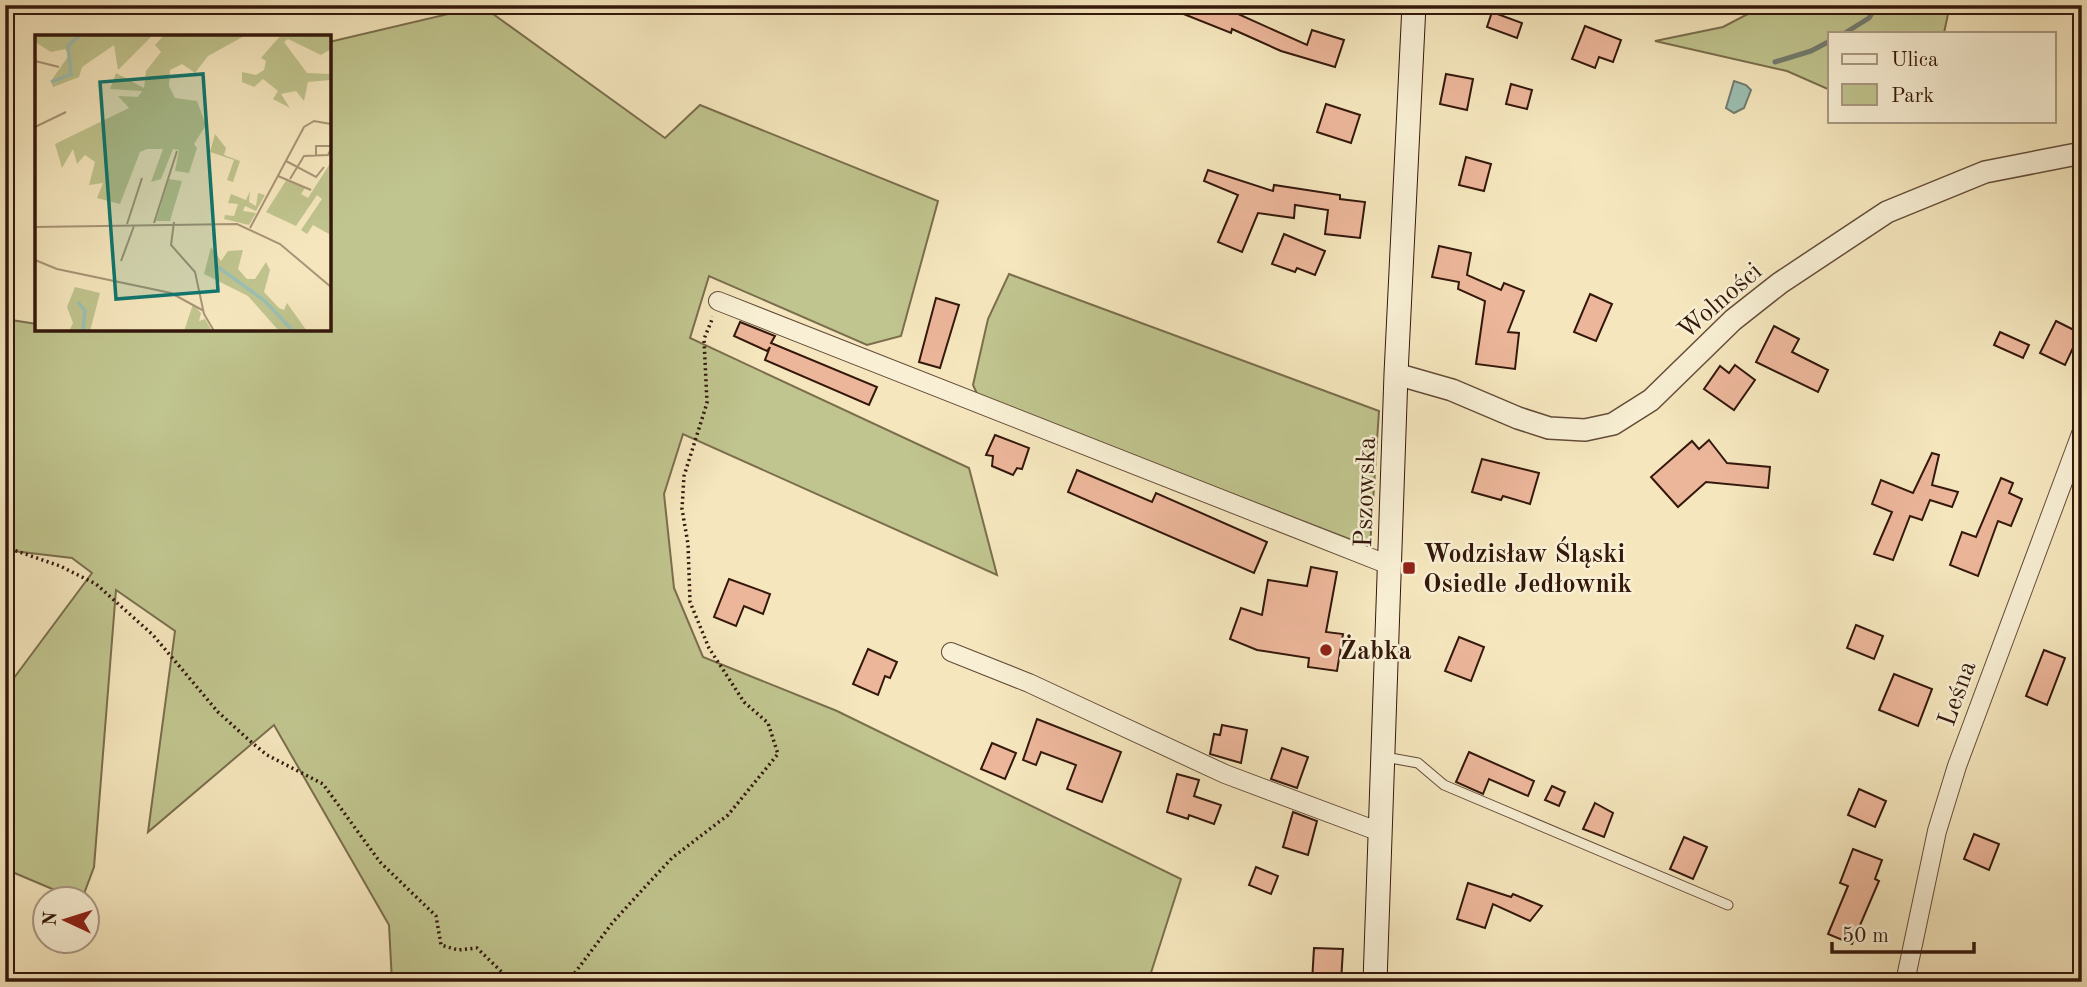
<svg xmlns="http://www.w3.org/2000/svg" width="2087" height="987" viewBox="0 0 2087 987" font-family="'Old Standard TT',serif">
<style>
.green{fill:#c0c48e;stroke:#7a6e4d;stroke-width:2}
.water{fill:#9cbfb2;stroke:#727c70;stroke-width:2}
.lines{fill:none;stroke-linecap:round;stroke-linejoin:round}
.stream{stroke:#727c70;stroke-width:5}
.building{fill:#ecb69a;stroke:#34180c;stroke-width:2}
.service-casing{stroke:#644c38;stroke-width:11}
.minor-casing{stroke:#644c38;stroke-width:20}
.tertiary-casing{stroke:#644c38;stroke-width:24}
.secondary-casing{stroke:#34180c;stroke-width:25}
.path{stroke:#34180c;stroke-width:3.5;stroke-dasharray:2 3.5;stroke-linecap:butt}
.service{stroke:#f8efd4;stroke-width:9}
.minor{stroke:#f8efd4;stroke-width:18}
.tertiary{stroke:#f8efd4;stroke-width:21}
.secondary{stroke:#f8efd4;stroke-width:23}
.poi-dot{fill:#8f2418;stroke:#f8efd4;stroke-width:2.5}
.labels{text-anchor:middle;stroke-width:5;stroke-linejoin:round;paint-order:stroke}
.street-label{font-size:26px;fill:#34180c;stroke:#f8efd4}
.poi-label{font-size:26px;font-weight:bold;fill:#34180c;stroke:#f8efd4;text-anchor:start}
.inset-river{fill:none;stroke:#9cbfb2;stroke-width:3.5}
.inset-road{fill:none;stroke:#a89476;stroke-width:2}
.view{fill:#0f766e;fill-opacity:0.15;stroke:#0f766e;stroke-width:3.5}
.inset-edge{fill:none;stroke:#34180c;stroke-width:3.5}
</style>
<rect width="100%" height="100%" fill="#f5e6bd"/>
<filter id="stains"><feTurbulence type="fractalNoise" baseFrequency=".00286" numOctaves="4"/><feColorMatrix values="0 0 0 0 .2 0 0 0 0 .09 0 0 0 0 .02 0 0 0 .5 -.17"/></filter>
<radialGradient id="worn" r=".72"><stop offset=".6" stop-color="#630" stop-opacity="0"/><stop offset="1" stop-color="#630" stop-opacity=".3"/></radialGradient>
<g class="green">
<polygon points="1765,5 1950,5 1944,33 1830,33 1830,90 1787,71 1655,41 1723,27"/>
<path d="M 482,6 L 665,138 L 700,105 L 938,201 L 901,336 L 867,345 L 709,276 L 690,338 L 969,468 L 997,575 L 683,434 L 664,494 L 674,588 L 703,657 L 837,711 L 1181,879 L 1148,982 L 392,982 L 389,925 L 274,725 L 148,832 L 175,631 L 116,590 L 94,867 L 82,899 L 76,899 L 5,869 L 5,690 L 92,573 L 72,558 L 5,550 L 5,319 L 37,324 L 37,329 C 52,329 89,333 100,329 L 329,329 L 329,42 Z"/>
<polygon points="1009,274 1379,411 1370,547 978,396 973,385 988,319"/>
</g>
<polygon class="water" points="1734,81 1746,85 1751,90 1744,108 1734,113 1726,108"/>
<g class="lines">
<g class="stream">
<polyline points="1845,33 1869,18 1877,5"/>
<polyline points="1775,62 1811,51 1830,41"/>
</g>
</g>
<g class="building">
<polygon points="1161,5 1241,5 1238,14 1307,45 1312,30 1344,40 1335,67 1281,51 1232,29 1231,33"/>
<polygon points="1492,12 1522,23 1517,38 1487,27"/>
<polygon points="1585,26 1621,40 1613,62 1599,57 1595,68 1572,59"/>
<polygon points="1446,74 1473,79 1467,110 1440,104"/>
<polygon points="1511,84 1532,90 1527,109 1506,104"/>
<polygon points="1326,104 1360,115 1351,143 1317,132"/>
<polygon points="1466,157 1491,164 1484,191 1459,185"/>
<polygon points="1208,170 1273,191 1274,185 1340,195 1340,199 1365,202 1360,238 1325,234 1328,210 1295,205 1294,218 1258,213 1242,252 1218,242 1238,195 1204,181"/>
<polygon points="1284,234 1325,251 1315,275 1297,268 1295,272 1272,264"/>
<polygon points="1439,246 1471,253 1467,275 1501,290 1504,283 1524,291 1508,332 1519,333 1515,369 1476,364 1485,301 1458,289 1459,282 1432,277"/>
<polygon points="1590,294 1612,304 1596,341 1574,332"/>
<polygon points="936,298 959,305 940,368 919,362"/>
<polygon points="2056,321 2080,333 2065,365 2040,353"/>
<polygon points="740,322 775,336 771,343 877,387 869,405 765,360 770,347 767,351 734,336"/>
<polygon points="1774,326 1799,339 1792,352 1828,370 1818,392 1756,362"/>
<polygon points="2000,332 2029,345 2023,358 1994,345"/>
<polygon points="1735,365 1755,380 1734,410 1704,389 1720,366 1729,373"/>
<polygon points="995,435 1029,448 1022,469 1017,468 1013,475 992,466 993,456 986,455"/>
<polygon points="1709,440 1727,463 1770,467 1768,488 1706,482 1678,507 1651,477 1692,441 1699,449"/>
<polygon points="1932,453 1939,455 1932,485 1958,492 1952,507 1930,500 1922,520 1910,516 1893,560 1874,554 1892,512 1872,504 1881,480 1913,493"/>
<polygon points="1482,459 1539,473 1530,504 1503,496 1501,500 1472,492"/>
<polygon points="1077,470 1152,502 1156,493 1267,542 1254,573 1068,492"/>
<polygon points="2001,478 2013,483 2009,493 2022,499 2011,526 1998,521 1978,576 1950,565 1962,532 1976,537"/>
<polygon points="1311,567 1337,572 1326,632 1343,634 1337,671 1308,667 1309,658 1257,650 1230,639 1241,608 1262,615 1268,580 1307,586"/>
<polygon points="729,579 770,594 763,614 744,606 736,626 714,617"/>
<polygon points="1856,625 1883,636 1874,659 1847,648"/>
<polygon points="1459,637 1484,647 1471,681 1445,671"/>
<polygon points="868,649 897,662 890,678 885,676 878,695 853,684"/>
<polygon points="2044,650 2065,658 2047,705 2026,696"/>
<polygon points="1894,674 1932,689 1918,726 1879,710"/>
<polygon points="1037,719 1121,752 1102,802 1067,789 1076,765 1041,752 1036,765 1023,760"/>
<polygon points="1222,725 1247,730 1241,763 1210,754 1214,734 1220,735"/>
<polygon points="992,743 1016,753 1005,779 981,769"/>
<polygon points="1282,748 1308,757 1297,788 1271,779"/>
<polygon points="1469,752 1534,781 1528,796 1489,779 1483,794 1456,782"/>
<polygon points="1177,774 1199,780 1194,796 1221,805 1214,824 1189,815 1188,819 1167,812"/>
<polygon points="1552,786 1565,792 1559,806 1545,800"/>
<polygon points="1859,789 1886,801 1875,827 1848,815"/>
<polygon points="1595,803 1613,813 1604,837 1583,829"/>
<polygon points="1293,812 1317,821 1308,855 1283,847"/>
<polygon points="1974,834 1999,844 1989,870 1964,859"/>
<polygon points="1684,837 1707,847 1693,879 1670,869"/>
<polygon points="1853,849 1882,860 1875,879 1879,881 1852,944 1828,934 1848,886 1840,883"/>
<polygon points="1256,867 1278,876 1271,894 1249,885"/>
<polygon points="1468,883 1511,897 1513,894 1542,906 1530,921 1493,904 1485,928 1457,919"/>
<polygon points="1314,948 1343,949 1341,982 1312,982"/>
</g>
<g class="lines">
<g class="service-casing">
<polyline id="service" points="1385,757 1418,763 1444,785 1728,905"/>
</g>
<g class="minor-casing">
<g id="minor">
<polyline points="718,301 1389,565"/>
<polyline points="951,652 1029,683 1225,774 1380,832"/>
<polyline points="1905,982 1937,831 1957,766 2082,431"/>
</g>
</g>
<g class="tertiary-casing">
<polyline id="tertiary" points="1396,374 1452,390 1518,418 1549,428 1585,430 1613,424 1651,400 1733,320 1780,283 1887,212 1985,172 2082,153"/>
</g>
<g class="secondary-casing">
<polyline id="secondary" points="1375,982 1396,374 1414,5"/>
</g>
<g class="path">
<polyline points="5,547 60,566 96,584 153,635 218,712 250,741 267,755 323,784 380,862 436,916 441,945 458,950 477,948 508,978 516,982"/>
<polyline points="568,982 613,922 645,887 672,858 728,815 778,754 768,723 744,702 709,648 690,602 688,544 682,509 684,476 707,403 704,339 713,317"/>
</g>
<use href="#service" class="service"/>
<use href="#minor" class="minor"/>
<use href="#tertiary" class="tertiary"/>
<use href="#secondary" class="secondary"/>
</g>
<g class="poi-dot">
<rect x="1402" y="561" width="14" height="14" rx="3.5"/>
<circle cx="1326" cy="650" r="7"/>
</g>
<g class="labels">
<g class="street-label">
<text transform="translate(1719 300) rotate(-41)" y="9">Wolności</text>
<text transform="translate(1364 492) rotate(-88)" y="9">Pszowska</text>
<text transform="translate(1956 693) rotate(-70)" y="9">Leśna</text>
</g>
<g class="poi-label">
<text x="1423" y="562">Wodzisław Śląski<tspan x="1423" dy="30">Osiedle Jedłownik</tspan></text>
<text x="1340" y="659">Żabka</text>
</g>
</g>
<g transform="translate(35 35)">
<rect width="296" height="296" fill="#f5e6bd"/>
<path d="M 0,0 L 118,0 L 83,35 L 79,10 L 47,32 L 44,42 L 18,52 L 16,46 L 34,20 L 30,14 L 16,17 L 0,7 ZM 129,0 L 211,0 L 173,21 L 160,38 L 147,29 L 135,35 L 134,51 L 140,63 L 162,66 L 171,90 L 159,109 L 162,113 L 154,138 L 140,136 L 144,115 L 138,114 L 126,144 L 116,147 L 128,114 L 112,114 L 105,117 L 85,169 L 62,163 L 68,148 L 54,150 L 60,127 L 50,120 L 42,129 L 38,114 L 27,133 L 20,109 L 94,73 L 83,61 L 103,62 L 107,56 L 75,54 L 81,38 L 109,53 L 111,36 L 126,17 L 120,10 ZM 246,0 L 296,0 L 296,14 L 286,20 L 253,4 L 249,7 L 272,38 L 296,39 L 296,45 L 273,47 L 269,66 L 261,56 L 246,59 L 255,73 L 238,64 L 243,56 L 228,44 L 219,52 L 207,47 L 207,37 L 221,40 L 229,35 L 231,26 L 226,23 ZM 180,99 L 191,113 L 189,120 L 205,126 L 198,147 L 192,145 L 199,125 L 175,117 ZM 296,127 L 294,199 L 278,190 L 272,199 L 266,195 L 287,164 L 282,160 L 261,191 L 231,177 L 252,144 L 270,153 L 266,159 L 273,163 ZM 134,144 L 147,146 L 135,186 L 121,186 ZM 215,156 L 214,167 L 221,171 L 223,158 L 230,160 L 221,176 L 210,171 L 208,176 L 221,178 L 214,190 L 189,184 L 190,180 L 199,181 L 203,169 L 193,168 L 196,159 L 211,165 ZM 176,212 L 186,226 L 193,216 L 208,215 L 203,234 L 212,244 L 220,244 L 231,227 L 235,235 L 229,257 L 244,273 L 249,275 L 252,268 L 272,296 L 244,296 L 213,261 L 169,239 ZM 40,252 L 65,258 L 55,296 L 34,296 L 38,288 L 32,272 ZM 158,269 L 166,278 L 164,286 L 170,284 L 177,296 L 149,296 Z" fill="#c0c48e"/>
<path class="inset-river" d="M 16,47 L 36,39 L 33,11 L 45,0M 183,232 L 230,266 L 258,296M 43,267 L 50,276 L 48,296"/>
<path class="inset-road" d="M 0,26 L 24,32M 0,92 L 31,77M 281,120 L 281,111 L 296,111M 251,126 L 281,142 L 289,132M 243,141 L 276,155M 255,144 L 269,121 L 293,120 L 296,114M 139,187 L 136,210 L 160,237 L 169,279 L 179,296M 119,188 L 142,116M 92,189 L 107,143M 0,192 L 202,189 L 245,209 L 296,252M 215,193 L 269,92 L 279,86 L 296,89M 0,225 L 22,234 L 136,258 L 169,276M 86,226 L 99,191"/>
<path class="view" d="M 168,39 L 183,256 L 81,264 L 65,47 Z"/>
<rect width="296" height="296" class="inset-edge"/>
</g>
<rect width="2087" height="987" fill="none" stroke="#f5e6bd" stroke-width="28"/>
<rect x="7" y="7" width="2073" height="973" fill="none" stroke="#34180c" stroke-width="3.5"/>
<rect x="14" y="14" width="2059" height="959" fill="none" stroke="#34180c" stroke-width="2"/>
<rect x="1828" y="32" width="228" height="91" fill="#f8efd4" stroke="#aa9984" stroke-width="2"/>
<rect x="1842" y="54" width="35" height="10" fill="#f8efd4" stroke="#aa9984" stroke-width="2"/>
<text x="1891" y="66" font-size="21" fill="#34180c">Ulica</text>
<rect x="1842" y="84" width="35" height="21" fill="#c0c48e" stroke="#aa9984" stroke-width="2"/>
<text x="1891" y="102" font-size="21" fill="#34180c">Park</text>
<g transform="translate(66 920) rotate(274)"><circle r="33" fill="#f8efd4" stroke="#aa9984" stroke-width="2"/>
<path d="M0-5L12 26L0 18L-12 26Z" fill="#8f2418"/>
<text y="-10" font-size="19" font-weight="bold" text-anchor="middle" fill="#34180c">N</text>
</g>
<path d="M1832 942v10h142v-10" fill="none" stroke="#34180c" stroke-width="3.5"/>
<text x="1842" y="942" font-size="21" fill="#34180c" stroke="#f8efd4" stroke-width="5" paint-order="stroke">50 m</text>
<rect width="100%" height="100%" filter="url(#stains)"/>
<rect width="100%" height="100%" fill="url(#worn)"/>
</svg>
